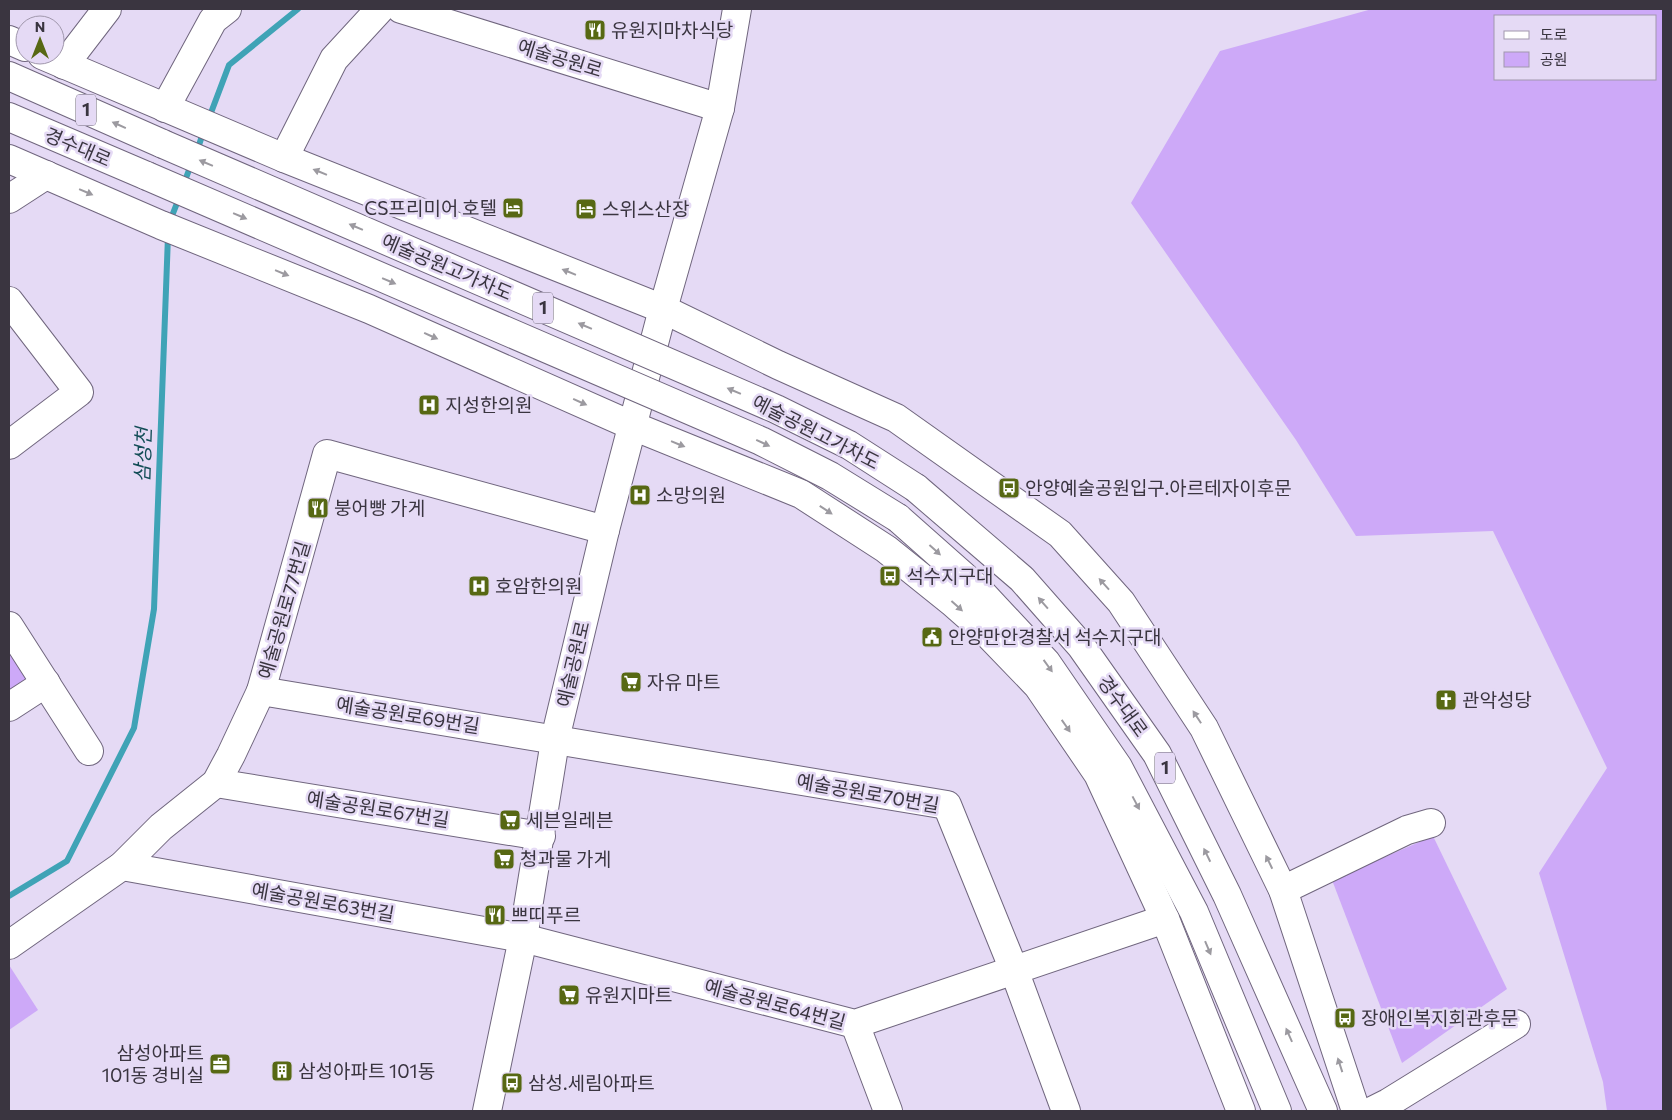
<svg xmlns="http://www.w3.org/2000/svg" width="1672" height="1120" viewBox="0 0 1672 1120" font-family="Commissioner,'Noto Sans KR',sans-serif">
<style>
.green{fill:#cda9f8;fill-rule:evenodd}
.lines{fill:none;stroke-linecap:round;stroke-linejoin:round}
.stream{stroke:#3fa3b6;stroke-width:6}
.minor-casing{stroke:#70667e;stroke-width:30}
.major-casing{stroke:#70667e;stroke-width:30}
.minor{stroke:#fff;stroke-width:28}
.major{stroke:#fff;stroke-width:28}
.major-bridge-casing{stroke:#70667e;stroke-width:30;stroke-linecap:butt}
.major-bridge{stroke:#fff;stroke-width:28}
.oneway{fill:#9c9aa0}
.labels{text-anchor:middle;stroke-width:5;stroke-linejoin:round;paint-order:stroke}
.shield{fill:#e5daf5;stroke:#6d6676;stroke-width:1}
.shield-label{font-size:18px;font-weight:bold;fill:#3a3540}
.poi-label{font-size:19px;fill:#3a3540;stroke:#e5daf5;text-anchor:start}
.street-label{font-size:19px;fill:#3a3540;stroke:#e5daf5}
.water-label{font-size:20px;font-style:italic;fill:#134d57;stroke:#e5daf5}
</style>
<rect width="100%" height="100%" fill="#e5daf5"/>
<g class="green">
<path d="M 1372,9 L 1663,9 L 1663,1111 L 1607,1111 L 1603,1082 L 1539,873 L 1607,768 L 1493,531 L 1356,536 L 1296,440 L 1131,203 L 1220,51 ZM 1496,16 L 1656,16 L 1656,79 L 1496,79 Z"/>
<polygon points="9,626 46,683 9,707"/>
<polygon points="1433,836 1507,989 1402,1063 1332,880"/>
<polygon points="9,965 38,1010 9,1030"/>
</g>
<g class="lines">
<g class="stream">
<polyline points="209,118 229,65 298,9"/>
<polyline points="197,151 204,130"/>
<polyline points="183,186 192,162"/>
<polyline points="170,221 179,198"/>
<polyline points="9,896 67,861 134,728 154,609 168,236"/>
</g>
<g class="minor-casing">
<g id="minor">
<polyline points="401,9 720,108"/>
<polyline points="64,65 107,9"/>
<polyline points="165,108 213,20 227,9"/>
<polyline points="284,158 334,59 380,9"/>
<polyline points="9,199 46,175"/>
<polyline points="9,301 79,392 9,445"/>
<polyline points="9,626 89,751"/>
<polyline points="261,691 947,805 1014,970 1066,1111"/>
<polyline points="9,707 46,683"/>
<polyline points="216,783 541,836"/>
<polyline points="122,866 523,938 855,1024 1165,919"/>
<polyline points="1283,890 1407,830 1431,823"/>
<polyline points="9,945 122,866 161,827 216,783 231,755 261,691 327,454 605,530"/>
<polyline points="855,1024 888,1111"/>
<polyline points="487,1111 523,938 556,735 605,530 663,309 720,108 737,9"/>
<polyline points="1372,1111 1388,1103 1516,1024"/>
</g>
</g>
<g class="major-casing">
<g id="major">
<polyline points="9,40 25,47"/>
<polyline points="42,55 284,158 663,309 778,365 896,418 1060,534 1121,602 1204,728 1283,890 1356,1111"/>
<polyline points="9,76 163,144"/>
<polyline points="9,117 147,176"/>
<polyline points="9,159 161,225 369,309 633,426 801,494 886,549 952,602 986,632 1038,686 1098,774 1165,919 1241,1111"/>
<polyline points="916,488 1022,579 1081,646 1157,754 1227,895 1323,1111"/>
<polyline points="898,518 977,588 1046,662 1118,767 1194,912 1277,1111"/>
</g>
</g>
<use href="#minor" class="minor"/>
<use href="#major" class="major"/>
<g class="major-bridge-casing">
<g id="major-bridge">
<polyline points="163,144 776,409 849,445 916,488"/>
<polyline points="147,176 761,441 830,476 898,518"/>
</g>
</g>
<use href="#major-bridge" class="major-bridge"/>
</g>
<defs><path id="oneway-solid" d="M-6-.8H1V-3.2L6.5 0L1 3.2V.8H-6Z" transform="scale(1.25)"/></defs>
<g class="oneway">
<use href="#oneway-solid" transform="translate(119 125) rotate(-156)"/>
<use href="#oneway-solid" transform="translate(206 163) rotate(-157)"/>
<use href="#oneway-solid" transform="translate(320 172) rotate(-158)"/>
<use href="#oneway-solid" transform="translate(86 192) rotate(23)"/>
<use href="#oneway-solid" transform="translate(240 216) rotate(23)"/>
<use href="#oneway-solid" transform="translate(356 227) rotate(-157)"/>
<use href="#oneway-solid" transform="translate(569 272) rotate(-158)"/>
<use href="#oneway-solid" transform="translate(282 273) rotate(22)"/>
<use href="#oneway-solid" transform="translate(389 281) rotate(23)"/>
<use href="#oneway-solid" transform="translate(585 326) rotate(-157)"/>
<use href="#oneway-solid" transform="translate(431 336) rotate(24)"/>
<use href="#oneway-solid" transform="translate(734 391) rotate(-157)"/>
<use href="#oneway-solid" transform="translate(580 402) rotate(24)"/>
<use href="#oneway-solid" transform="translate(763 443) rotate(25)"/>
<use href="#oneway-solid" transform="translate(678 444) rotate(22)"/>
<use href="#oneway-solid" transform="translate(826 510) rotate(33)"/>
<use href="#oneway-solid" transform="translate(935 550) rotate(42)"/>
<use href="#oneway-solid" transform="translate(1104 584) rotate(-132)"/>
<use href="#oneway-solid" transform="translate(1043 603) rotate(-131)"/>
<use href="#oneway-solid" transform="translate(957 606) rotate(42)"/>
<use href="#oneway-solid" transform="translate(1048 666) rotate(54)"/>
<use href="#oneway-solid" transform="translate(1197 717) rotate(-123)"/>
<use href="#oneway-solid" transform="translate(1066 726) rotate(55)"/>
<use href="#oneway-solid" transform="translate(1136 803) rotate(62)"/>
<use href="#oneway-solid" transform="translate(1207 855) rotate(-116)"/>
<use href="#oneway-solid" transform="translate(1269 862) rotate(-116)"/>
<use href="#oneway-solid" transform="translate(1208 948) rotate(67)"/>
<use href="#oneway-solid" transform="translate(1289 1035) rotate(-114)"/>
<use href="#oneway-solid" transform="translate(1340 1065) rotate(-108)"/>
</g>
<defs>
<g id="restaurant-square" transform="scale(1.125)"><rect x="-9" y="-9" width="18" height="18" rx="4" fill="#576813" stroke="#e5daf5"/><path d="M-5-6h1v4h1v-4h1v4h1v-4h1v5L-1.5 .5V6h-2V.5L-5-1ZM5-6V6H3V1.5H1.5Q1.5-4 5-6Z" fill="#fff"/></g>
<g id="hotel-square" transform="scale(1.125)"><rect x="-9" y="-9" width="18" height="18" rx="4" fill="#576813" stroke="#e5daf5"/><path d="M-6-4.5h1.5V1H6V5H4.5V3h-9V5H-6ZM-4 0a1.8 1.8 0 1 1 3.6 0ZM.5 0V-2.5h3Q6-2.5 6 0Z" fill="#fff"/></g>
<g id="hospital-square" transform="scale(1.125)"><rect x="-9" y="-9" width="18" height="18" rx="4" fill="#576813" stroke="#e5daf5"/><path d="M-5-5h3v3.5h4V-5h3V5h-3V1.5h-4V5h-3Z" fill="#fff"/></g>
<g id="bus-square" transform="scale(1.125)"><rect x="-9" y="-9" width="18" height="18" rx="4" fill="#576813" stroke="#e5daf5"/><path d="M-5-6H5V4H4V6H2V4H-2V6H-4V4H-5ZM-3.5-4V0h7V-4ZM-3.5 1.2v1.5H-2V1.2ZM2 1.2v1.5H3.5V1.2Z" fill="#fff"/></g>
<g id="civic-square" transform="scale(1.125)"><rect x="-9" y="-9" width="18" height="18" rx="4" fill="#576813" stroke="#e5daf5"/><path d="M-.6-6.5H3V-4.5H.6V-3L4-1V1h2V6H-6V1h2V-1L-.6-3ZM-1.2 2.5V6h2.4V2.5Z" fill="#fff"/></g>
<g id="supermarket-square" transform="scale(1.125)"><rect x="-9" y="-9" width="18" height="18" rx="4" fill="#576813" stroke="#e5daf5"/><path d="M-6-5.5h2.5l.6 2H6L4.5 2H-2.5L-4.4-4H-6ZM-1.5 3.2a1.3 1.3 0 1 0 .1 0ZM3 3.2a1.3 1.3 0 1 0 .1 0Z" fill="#fff"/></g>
<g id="church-square" transform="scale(1.125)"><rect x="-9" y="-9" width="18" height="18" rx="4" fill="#576813" stroke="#e5daf5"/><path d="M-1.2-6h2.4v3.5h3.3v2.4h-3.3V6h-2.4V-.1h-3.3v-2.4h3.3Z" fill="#fff"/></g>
<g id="office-square" transform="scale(1.125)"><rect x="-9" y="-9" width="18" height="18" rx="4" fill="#576813" stroke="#e5daf5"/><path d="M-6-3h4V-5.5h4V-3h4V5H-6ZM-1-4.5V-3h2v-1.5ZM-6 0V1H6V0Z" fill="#fff"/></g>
<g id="building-square" transform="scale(1.125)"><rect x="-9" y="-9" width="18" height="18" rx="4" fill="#576813" stroke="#e5daf5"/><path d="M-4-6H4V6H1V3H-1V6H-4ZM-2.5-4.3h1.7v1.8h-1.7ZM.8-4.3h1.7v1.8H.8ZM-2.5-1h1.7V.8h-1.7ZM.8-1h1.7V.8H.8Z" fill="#fff"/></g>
</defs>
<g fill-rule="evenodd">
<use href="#restaurant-square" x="595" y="30"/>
<use href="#hotel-square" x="513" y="208"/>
<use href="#hotel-square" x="586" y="209"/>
<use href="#hospital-square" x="429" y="405"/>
<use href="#bus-square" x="1009" y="488"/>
<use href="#hospital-square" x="640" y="495"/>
<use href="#restaurant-square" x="318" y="508"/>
<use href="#bus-square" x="890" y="576"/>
<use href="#hospital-square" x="479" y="586"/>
<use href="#civic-square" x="932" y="637"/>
<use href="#supermarket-square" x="631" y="682"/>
<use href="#church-square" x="1446" y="700"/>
<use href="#supermarket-square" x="510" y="820"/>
<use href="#supermarket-square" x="504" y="859"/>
<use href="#restaurant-square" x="495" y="915"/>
<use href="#supermarket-square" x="569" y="995"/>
<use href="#bus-square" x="1345" y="1018"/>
<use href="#office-square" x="220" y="1064"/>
<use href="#building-square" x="282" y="1071"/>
<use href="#bus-square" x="512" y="1083"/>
</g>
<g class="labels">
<g class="shield">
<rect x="76" y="94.5" width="20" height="31" rx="4"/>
<rect x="533" y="292.5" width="20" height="31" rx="4"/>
<rect x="1155" y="752.5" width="20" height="31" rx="4"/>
</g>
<g class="shield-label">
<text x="86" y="116">1</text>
<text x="543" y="314">1</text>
<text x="1165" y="774">1</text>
</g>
<g class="poi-label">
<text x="611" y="37">유원지마차식당</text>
<text x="497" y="215" text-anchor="end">CS프리미어 호텔</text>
<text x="602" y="216">스위스산장</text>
<text x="445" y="412">지성한의원</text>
<text x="1025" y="495">안양예술공원입구.아르테자이후문</text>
<text x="656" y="502">소망의원</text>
<text x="334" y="515">붕어빵 가게</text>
<text x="906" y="583">석수지구대</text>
<text x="495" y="593">호암한의원</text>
<text x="948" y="644">안양만안경찰서 석수지구대</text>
<text x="647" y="689">자유 마트</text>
<text x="1462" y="707">관악성당</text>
<text x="526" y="827">세븐일레븐</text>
<text x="520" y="866">청과물 가게</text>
<text x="511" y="922">쁘띠푸르</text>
<text x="585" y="1002">유원지마트</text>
<text x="1361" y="1025">장애인복지회관후문</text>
<text x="204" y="1060" text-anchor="end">삼성아파트<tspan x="204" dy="22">101동 경비실</tspan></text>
<text x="298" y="1078">삼성아파트 101동</text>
<text x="528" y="1090">삼성.세림아파트</text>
</g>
<g class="street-label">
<text transform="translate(560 58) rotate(17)" y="7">예술공원로</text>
<text transform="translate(78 147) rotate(23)" y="7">경수대로</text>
<text transform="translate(447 267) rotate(23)" y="7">예술공원고가차도</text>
<text transform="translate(816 432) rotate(27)" y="7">예술공원고가차도</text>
<text transform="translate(284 610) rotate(-74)" y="7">예술공원로77번길</text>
<text transform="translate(573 664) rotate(-77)" y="7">예술공원로</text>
<text transform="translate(1123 706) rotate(54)" y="7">경수대로</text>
<text transform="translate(408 715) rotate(9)" y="7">예술공원로69번길</text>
<text transform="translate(868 793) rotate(10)" y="7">예술공원로70번길</text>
<text transform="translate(378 809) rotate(9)" y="7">예술공원로67번길</text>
<text transform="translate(323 902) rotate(10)" y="7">예술공원로63번길</text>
<text transform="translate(775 1004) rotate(15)" y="7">예술공원로64번길</text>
</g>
<g class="water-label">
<text transform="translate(143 455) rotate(-88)" y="7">삼성천</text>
</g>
</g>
<rect width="1672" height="1120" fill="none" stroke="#3a3540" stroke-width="20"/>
<rect x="1494" y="15" width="162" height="65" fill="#e5daf5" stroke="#a198ad"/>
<rect x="1504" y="31" width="25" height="8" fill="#ffffff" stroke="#a198ad"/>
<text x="1540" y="40" font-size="15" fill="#3a3540">도로</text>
<rect x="1504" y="52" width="25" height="15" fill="#cda9f8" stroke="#a198ad"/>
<text x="1540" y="65" font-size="15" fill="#3a3540">공원</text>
<g transform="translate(40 40)"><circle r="24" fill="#e5daf5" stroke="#a198ad"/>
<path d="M0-4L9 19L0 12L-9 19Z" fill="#576813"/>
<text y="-8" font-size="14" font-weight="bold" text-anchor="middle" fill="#3a3540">N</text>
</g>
</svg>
